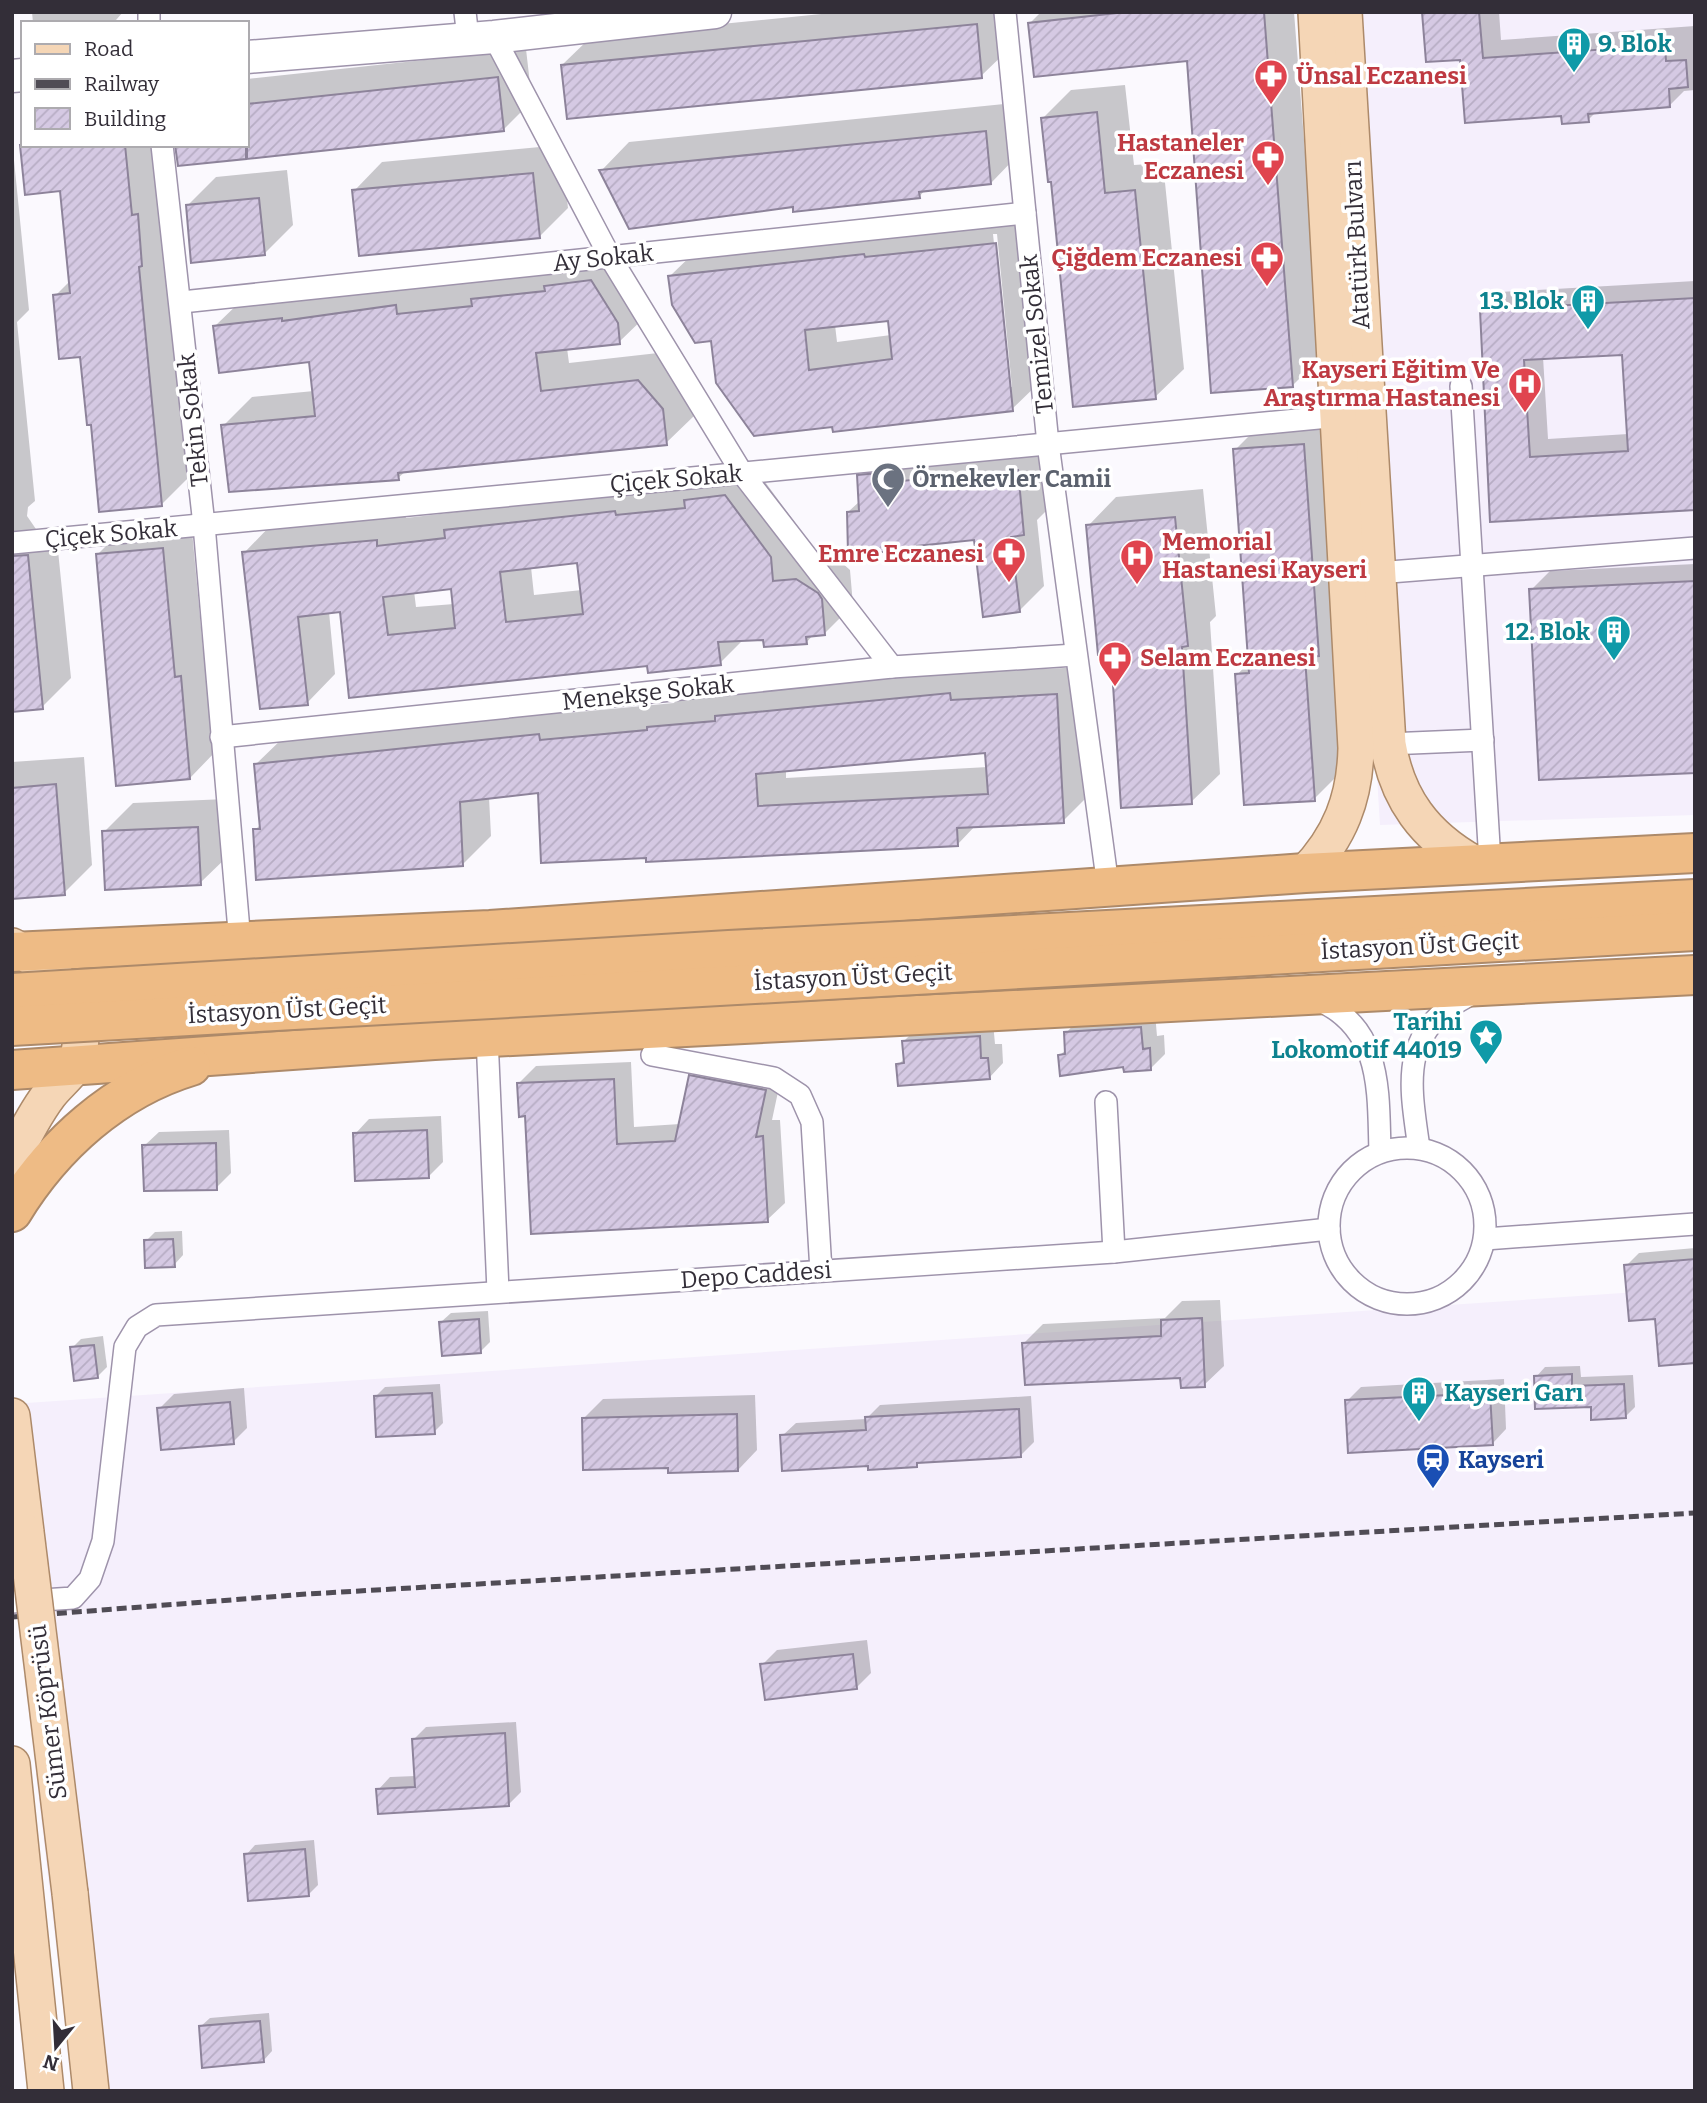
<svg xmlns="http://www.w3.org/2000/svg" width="1707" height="2103" viewBox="0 0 1707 2103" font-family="Bitter,serif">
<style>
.built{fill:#f5effc}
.shadow{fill:#0003;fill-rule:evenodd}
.building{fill:url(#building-hatch);stroke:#8d839a;stroke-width:2;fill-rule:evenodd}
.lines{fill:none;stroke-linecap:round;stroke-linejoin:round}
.street-casing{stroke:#9e93ab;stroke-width:24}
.secondary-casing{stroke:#9e93ab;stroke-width:35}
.primary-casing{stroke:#ad8a6a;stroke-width:38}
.highway-casing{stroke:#ad8a6a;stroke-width:42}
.street{stroke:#fff;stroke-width:21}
.secondary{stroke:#fff;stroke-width:32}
.primary{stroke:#f5d6b6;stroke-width:35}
.highway{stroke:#eebb85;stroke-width:38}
.rail{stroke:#504c55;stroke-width:5;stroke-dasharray:10 5;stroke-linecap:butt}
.primary-bridge-casing{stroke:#ad8a6a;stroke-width:38;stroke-linecap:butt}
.highway-bridge-casing{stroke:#ad8a6a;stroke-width:42;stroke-linecap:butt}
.primary-bridge{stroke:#f5d6b6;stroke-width:35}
.highway-bridge{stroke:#eebb85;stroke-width:38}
.labels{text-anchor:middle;stroke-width:7;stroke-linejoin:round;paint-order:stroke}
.culture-label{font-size:24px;font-weight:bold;fill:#0d838f;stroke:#fff;text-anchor:end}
.health-label{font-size:24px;font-weight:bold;fill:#be3a42;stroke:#fff;text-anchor:end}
.street-label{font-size:24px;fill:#332e38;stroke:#fff}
.worship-label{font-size:24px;font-weight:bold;fill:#5b616d;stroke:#fff;text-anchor:start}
.transit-label{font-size:24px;font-weight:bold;fill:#164399;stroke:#fff;text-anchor:start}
</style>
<defs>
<pattern id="building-hatch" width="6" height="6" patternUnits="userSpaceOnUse" patternTransform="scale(1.75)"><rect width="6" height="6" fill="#d5c9e3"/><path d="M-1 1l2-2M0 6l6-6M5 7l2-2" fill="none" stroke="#b7adc4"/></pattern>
</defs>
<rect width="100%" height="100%" fill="#fbf9fe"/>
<g class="built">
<polygon points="1330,12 1695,12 1695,815 1380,825"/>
<polygon points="1695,1288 1695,2091 73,2091 12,1569 12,1404"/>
</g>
<g class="shadow">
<polygon points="32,12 123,12 116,20 75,23 33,23"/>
<polygon points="841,12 1006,12 1010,48 981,76 562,65 591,37"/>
<polygon points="1041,12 1294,12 1321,357 1292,386 1189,59 1030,23"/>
<polygon points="1424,12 1499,12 1501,40 1695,26 1695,90 1684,91 1669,106 1597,111 1588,120 1563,114 1462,58"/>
<polygon points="526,49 532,101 503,130 179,164 176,145 247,145 247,79"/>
<polygon points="1125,85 1134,165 1163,163 1184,369 1155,397 1052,180 1043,118 1071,90"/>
<polygon points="1014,103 1019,154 991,183 925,190 919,197 794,205 601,171 629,142"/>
<polygon points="23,133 23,145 156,145 190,476 162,504 93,423 81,355 55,296 71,280 62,189 27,193 21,135"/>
<polygon points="12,140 29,310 17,322 35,501 28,507 27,516 38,532 56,531 71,678 42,707 12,710"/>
<polygon points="561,145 568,208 539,237 354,191 382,162"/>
<polygon points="287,170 293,225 264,254 187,206 216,177"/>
<path d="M 1024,215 L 1041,381 L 1012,409 L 834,425 L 713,339 L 670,276 L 699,248 ZM 993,234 L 997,234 L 1012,387 L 1009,387 ZM 890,319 L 891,335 L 837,342 L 835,325 Z"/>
<polygon points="620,253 646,294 648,314 619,342 567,348 569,363 667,352 695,415 666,443 406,471 398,478 330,485 330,481 223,426 252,397 314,391 310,360 215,326 244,298"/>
<path d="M 1695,281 L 1695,508 L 1492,520 L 1481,311 L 1500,292 ZM 1624,353 L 1628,434 L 1548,439 L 1543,357 Z"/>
<polygon points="1332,417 1342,771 1314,799 1237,675 1249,662 1235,450 1263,422"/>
<polygon points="1042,446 1048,509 1037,520 1044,586 1019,611 975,538 922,544 917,549 848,512 860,501 859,476 884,451"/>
<path d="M 754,467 L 799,528 L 802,553 L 831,553 L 850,570 L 853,605 L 824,634 L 814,634 L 806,643 L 744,639 L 720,663 L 649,664 L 350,696 L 341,610 L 329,612 L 335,674 L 307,703 L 244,553 L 272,524 L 405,512 L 406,518 L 465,511 L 474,502 ZM 579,561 L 582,590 L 534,595 L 531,567 ZM 452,587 L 454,604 L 416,607 L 414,591 Z"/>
<polygon points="1203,489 1216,616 1210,622 1220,774 1191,802 1112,652 1088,526 1116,497"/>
<polygon points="191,520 203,649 209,649 218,749 190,778 97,555 126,526"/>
<polygon points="1695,564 1695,771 1531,590 1550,571"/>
<path d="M 978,665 L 979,672 L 1085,667 L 1092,792 L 1063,821 L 976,825 L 957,845 L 648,856 L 539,791 L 489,797 L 491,836 L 463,864 L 255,830 L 261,824 L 255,765 L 284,737 L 567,707 L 568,713 L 674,703 L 677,699 ZM 987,751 L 988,767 L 786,778 L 786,770 Z"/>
<polygon points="84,757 92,865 64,893 12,897 12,762"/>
<polygon points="226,799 229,855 200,883 104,832 133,803"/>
<polygon points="1155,1013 1157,1036 1164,1035 1165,1054 1151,1068 1060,1055 1067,1049 1066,1033 1080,1018"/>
<polygon points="993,1022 995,1044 1002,1044 1003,1063 989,1078 898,1065 905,1058 904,1041 918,1027"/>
<polygon points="708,1059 782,1073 772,1120 780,1120 785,1203 767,1220 527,1114 519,1083 536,1066 631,1062 634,1127 680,1124 691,1076"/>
<polygon points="441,1116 443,1162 428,1177 355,1134 369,1119"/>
<polygon points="229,1130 231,1173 216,1188 144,1146 159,1132"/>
<polygon points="182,1231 183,1255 174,1265 146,1241 155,1232"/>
<polygon points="1695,1248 1695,1361 1656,1317 1626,1266 1639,1253"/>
<polygon points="1220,1300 1224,1366 1204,1385 1182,1376 1024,1343 1043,1324 1165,1318 1182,1301"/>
<polygon points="488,1311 490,1342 480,1352 441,1322 451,1313"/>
<polygon points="103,1336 107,1367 98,1376 72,1348 81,1339"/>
<polygon points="1580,1366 1581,1377 1633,1375 1635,1407 1625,1417 1592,1405 1536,1377 1545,1367"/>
<polygon points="1504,1379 1506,1429 1492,1444 1347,1401 1361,1387"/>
<polygon points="440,1384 443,1423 434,1432 375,1397 385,1387"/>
<polygon points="244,1388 247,1428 233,1442 159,1409 174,1394"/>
<polygon points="755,1395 757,1450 738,1470 669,1466 583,1419 603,1399"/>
<polygon points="1031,1396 1034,1442 1021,1455 920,1461 916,1465 869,1464 782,1436 796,1423 866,1419 880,1405"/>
<polygon points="867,1640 871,1673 856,1688 762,1665 777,1650"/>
<polygon points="516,1722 521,1792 509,1804 378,1790 390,1777 416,1776 413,1740 426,1727"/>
<polygon points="314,1840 318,1885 309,1894 246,1855 255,1845"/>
<polygon points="269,2013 272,2051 263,2061 200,2027 210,2018"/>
</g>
<g class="building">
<polygon points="1126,12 1264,12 1293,387 1211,393 1187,61 1034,77 1028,23"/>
<polygon points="1422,12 1479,12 1483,58 1665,45 1666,61 1686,60 1688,87 1669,89 1670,107 1588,114 1589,122 1562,124 1561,116 1465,123 1460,60 1426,62"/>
<polygon points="977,24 982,78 567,119 561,65"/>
<polygon points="498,77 504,131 247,159 247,104"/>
<polygon points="1097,112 1105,193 1135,190 1156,399 1073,407 1051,182 1048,182 1041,118"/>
<polygon points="986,131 991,184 919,192 920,198 793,212 793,207 629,229 599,170"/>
<polygon points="20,145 125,145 132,215 138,214 142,266 139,267 162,506 99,512 91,425 87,425 80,357 59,359 53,295 70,293 60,191 25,195"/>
<polygon points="175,145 246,145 246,159 178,166"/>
<polygon points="533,173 540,238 359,256 352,190"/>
<polygon points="259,198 265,255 191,263 186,205"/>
<path d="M 996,243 L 1013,411 L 833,432 L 832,427 L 754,436 L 716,383 L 711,341 L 695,343 L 672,305 L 668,276 L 864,254 L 865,257 ZM 888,321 L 892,359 L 809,370 L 805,330 Z"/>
<polygon points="591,280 618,323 620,344 536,353 541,391 638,380 663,409 667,445 398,473 399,480 229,492 221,425 315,416 309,362 219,373 213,326 282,318 282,321 396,305 397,314 472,306 471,299 545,291 544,286"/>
<path d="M 1695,298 L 1695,510 L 1490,522 L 1480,310 ZM 1622,355 L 1628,451 L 1530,457 L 1524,360 Z"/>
<polygon points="1304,444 1319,656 1305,657 1315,801 1244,805 1235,674 1249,673 1233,449"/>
<polygon points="1018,470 1024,535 1011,537 1020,612 983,617 974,540 917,546 918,551 848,553 847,512 859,511 857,475 902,471 902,481"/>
<path d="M 725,495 L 771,557 L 773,581 L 796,579 L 818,593 L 822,599 L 825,635 L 806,637 L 807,644 L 764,647 L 763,640 L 718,642 L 721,665 L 648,673 L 647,666 L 349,698 L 340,612 L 298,617 L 308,705 L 260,709 L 242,552 L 377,540 L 377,546 L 445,538 L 444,530 L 615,511 L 616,515 L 685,508 L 684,500 ZM 577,563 L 583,614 L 506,622 L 500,572 ZM 451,589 L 455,628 L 388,635 L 383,597 Z"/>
<polygon points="1175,517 1188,646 1182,647 1192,804 1121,808 1111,654 1098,655 1086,525"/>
<polygon points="163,548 175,677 181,676 190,779 116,786 96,554"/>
<polygon points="28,555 43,709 12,712 12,556"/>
<polygon points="1695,581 1695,773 1539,780 1529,589"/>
<path d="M 950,693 L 951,700 L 1057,694 L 1064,823 L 957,828 L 958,846 L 646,862 L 646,858 L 541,863 L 538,793 L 460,802 L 463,866 L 256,880 L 253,829 L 260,829 L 254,764 L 539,734 L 540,740 L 647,730 L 647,727 L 715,721 L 715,716 ZM 985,753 L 988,794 L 758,806 L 756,774 Z"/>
<polygon points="56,784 65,895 12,899 12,788"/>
<polygon points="198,827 201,885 105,890 102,831"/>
<polygon points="1141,1027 1143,1049 1150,1048 1151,1070 1124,1072 1123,1067 1060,1076 1058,1055 1065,1054 1064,1032"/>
<polygon points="980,1036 981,1058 988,1058 990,1079 898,1086 896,1064 904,1063 902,1041"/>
<polygon points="689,1075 766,1090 756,1137 763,1136 768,1222 531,1234 525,1116 519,1117 517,1083 614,1079 617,1144 675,1141"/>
<polygon points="427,1130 429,1178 355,1181 353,1133"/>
<polygon points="216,1143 217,1190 144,1191 142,1145"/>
<polygon points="173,1239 175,1267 145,1268 144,1240"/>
<polygon points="1695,1259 1695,1363 1659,1366 1655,1319 1629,1321 1624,1265"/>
<polygon points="1202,1318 1205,1387 1181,1388 1180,1378 1025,1385 1022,1343 1161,1336 1161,1320"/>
<polygon points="479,1319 481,1353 442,1356 439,1322"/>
<polygon points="94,1345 98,1378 74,1381 70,1347"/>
<polygon points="1572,1374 1572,1386 1624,1384 1626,1418 1591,1420 1591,1407 1535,1409 1534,1376"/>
<polygon points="432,1393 435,1434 376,1437 374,1396"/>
<polygon points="1490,1393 1493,1445 1348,1453 1345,1400"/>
<polygon points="230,1402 234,1444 161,1450 157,1408"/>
<polygon points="1019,1409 1021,1457 917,1463 917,1467 868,1470 868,1466 782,1471 780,1435 866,1430 865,1417"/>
<polygon points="737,1414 738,1471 668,1473 668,1468 583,1470 582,1418"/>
<polygon points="853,1654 857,1689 765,1700 760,1664"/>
<polygon points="505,1733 509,1806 378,1814 376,1789 415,1787 412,1739"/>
<polygon points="305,1849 309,1896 248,1901 244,1854"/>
<polygon points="260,2021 264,2062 202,2068 199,2026"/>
</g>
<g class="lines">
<g class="street-casing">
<g id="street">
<polyline points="149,12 149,23"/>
<polyline points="465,12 468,38"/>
<polyline points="1005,12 1048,444 1108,886"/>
<polyline points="494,37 610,257 742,473 892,667"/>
<polyline points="162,145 204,525 240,942"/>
<polyline points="182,302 1025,213"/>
<polyline points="1461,386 1490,862"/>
<polyline points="12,543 1339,416"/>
<polyline points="1377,573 1695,548"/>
<polyline points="221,737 892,667 1075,655"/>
<polyline points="1388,744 1483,740"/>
<path d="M 1314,998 C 1383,1026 1378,1090 1380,1152"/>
<polyline points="487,1037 498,1291"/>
<polyline points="652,1055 774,1078 800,1095 812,1122 821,1271"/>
<polyline points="1106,1102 1114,1252"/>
<circle cx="1407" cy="1226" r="78"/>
<path d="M 1419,1148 C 1409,1079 1399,1029 1474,993"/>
<polyline points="1485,1239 1695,1224"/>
<polyline points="12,1602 73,1598 90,1579 103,1541 125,1347 137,1327 156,1315 1114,1252 1329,1229"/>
</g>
</g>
<g class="secondary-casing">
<g id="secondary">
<polyline points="247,57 494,37 715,12"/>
<polyline points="12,76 23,75"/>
</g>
</g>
<g class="primary-casing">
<g id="primary">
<path d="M 1344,12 L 1388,744 C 1397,799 1425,836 1473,863"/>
<path d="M 1305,873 C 1340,837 1355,798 1356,748 L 1316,12"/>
<path d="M 12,946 C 55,967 95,1009 76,1062 C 72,1073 57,1084 49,1095 C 34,1115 23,1137 12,1160"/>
<polyline points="12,1416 26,1532"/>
<polyline points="12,1764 46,2091"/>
<polyline points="70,1893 91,2091"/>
</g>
</g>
<g class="highway-casing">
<g id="highway">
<polyline points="12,952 490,930 1305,873 1695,853"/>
<polyline points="12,1070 434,1040 1695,975"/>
<path d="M 12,1212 C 53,1145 115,1089 191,1066"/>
</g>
</g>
<use href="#street" class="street"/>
<use href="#secondary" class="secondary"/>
<use href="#primary" class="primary"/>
<use href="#highway" class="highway"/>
<polyline class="rail" points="12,1617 307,1594 1695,1513"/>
<g class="primary-bridge-casing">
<polyline id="primary-bridge" points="26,1532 70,1893"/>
</g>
<g class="highway-bridge-casing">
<g id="highway-bridge">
<polyline points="12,993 729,950 1695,899"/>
<polyline points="12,1026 1695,931"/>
</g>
</g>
<use href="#primary-bridge" class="primary-bridge"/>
<use href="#highway-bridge" class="highway-bridge"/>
</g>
<defs>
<g id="building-pin" transform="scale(1.75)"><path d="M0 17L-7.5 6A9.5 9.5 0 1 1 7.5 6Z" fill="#0f9aa8" stroke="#fff"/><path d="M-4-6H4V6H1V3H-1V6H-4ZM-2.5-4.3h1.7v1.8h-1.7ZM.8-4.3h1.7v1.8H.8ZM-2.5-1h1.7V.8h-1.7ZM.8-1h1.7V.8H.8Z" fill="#fff"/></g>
<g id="pharmacy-pin" transform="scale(1.75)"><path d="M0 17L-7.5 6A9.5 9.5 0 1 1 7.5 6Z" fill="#e0444e" stroke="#fff"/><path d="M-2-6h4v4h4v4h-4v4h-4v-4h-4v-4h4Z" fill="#fff"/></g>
<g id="hospital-pin" transform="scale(1.75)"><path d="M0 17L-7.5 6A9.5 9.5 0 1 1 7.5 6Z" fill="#e0444e" stroke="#fff"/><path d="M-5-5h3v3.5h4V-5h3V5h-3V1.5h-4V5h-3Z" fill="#fff"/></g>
<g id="mosque-pin" transform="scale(1.75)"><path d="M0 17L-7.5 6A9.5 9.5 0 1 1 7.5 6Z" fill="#6b7280" stroke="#fff"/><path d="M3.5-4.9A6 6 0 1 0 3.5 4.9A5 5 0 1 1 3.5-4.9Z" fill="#fff"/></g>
<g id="sight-pin" transform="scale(1.75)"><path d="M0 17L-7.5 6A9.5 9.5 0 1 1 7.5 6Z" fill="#0f9aa8" stroke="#fff"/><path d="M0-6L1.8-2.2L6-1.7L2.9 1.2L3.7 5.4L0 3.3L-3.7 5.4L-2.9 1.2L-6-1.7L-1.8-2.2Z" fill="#fff"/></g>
<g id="station-pin" transform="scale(1.75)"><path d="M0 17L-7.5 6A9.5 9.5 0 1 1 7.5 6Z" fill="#1a4fb4" stroke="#fff"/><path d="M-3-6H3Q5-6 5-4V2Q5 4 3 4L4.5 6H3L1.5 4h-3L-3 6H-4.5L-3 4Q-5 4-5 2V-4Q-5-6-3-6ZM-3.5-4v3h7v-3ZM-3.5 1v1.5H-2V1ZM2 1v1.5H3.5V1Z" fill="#fff"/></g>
</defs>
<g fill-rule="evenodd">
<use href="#building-pin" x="1574" y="44"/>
<use href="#pharmacy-pin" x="1271" y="76"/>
<use href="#pharmacy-pin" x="1268" y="157"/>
<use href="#pharmacy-pin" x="1267" y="258"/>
<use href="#building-pin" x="1588" y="301"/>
<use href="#hospital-pin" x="1525" y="384"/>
<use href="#mosque-pin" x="888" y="479"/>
<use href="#pharmacy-pin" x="1009" y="554"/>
<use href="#hospital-pin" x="1137" y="556"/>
<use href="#building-pin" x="1614" y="632"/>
<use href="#pharmacy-pin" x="1115" y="658"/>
<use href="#sight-pin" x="1486" y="1036"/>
<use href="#building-pin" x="1419" y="1393"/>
<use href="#station-pin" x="1433" y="1460"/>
</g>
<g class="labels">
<g class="culture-label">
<text x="1598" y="52" text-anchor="start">9. Blok</text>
<text x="1564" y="309">13. Blok</text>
<text x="1590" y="640">12. Blok</text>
<text x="1462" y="1030">Tarihi<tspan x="1462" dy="28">Lokomotif 44019</tspan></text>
<text x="1444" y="1401" text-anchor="start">Kayseri Garı</text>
</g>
<g class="health-label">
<text x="1296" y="84" text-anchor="start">Ünsal Eczanesi</text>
<text x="1244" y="151">Hastaneler<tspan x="1244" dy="28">Eczanesi</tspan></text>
<text x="1242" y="266">Çiğdem Eczanesi</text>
<text x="1500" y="378">Kayseri Eğitim Ve<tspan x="1500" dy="28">Araştırma Hastanesi</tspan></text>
<text x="1162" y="550" text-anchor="start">Memorial<tspan x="1162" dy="28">Hastanesi Kayseri</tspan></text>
<text x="984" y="562">Emre Eczanesi</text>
<text x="1140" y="666" text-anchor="start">Selam Eczanesi</text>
</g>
<g class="street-label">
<text transform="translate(1357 245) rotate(-93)" y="8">Atatürk Bulvarı</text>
<text transform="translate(603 258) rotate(-6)" y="8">Ay Sokak</text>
<text transform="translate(1037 334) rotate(-96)" y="8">Temizel Sokak</text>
<text transform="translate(193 420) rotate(-96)" y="8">Tekin Sokak</text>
<text transform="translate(676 479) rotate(-5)" y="8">Çiçek Sokak</text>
<text transform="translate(111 534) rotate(-5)" y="8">Çiçek Sokak</text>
<text transform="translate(648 693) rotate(-6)" y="8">Menekşe Sokak</text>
<text transform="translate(1420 946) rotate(-3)" y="8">İstasyon Üst Geçit</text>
<text transform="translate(853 977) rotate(-3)" y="8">İstasyon Üst Geçit</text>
<text transform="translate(287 1010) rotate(-3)" y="8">İstasyon Üst Geçit</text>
<text transform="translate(756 1275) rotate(-4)" y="8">Depo Caddesi</text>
<text transform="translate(48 1712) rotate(-97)" y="8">Sümer Köprüsü</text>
</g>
<g class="worship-label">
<text x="912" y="487">Örnekevler Camii</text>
</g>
<g class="transit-label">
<text x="1458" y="1468">Kayseri</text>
</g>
</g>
<rect width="1707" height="2103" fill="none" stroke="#332e38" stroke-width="28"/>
<rect x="21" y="21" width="228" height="126" fill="#ffffff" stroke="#adabaf" stroke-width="2"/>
<rect x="35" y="44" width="35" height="10" fill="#f5d6b6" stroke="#adabaf" stroke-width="2"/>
<text x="84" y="56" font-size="21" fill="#332e38">Road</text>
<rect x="35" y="79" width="35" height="10" fill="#504c55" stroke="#adabaf" stroke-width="2"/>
<text x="84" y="91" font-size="21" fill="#332e38">Railway</text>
<rect x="35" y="108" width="35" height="21" fill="url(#building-hatch)" stroke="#adabaf" stroke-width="2"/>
<text x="84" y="126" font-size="21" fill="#332e38">Building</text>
<g transform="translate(56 2047) rotate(198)" stroke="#ffffff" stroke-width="5" paint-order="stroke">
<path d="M0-5L12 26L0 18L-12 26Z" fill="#332e38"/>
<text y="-10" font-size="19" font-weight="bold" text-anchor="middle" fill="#332e38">N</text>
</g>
</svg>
